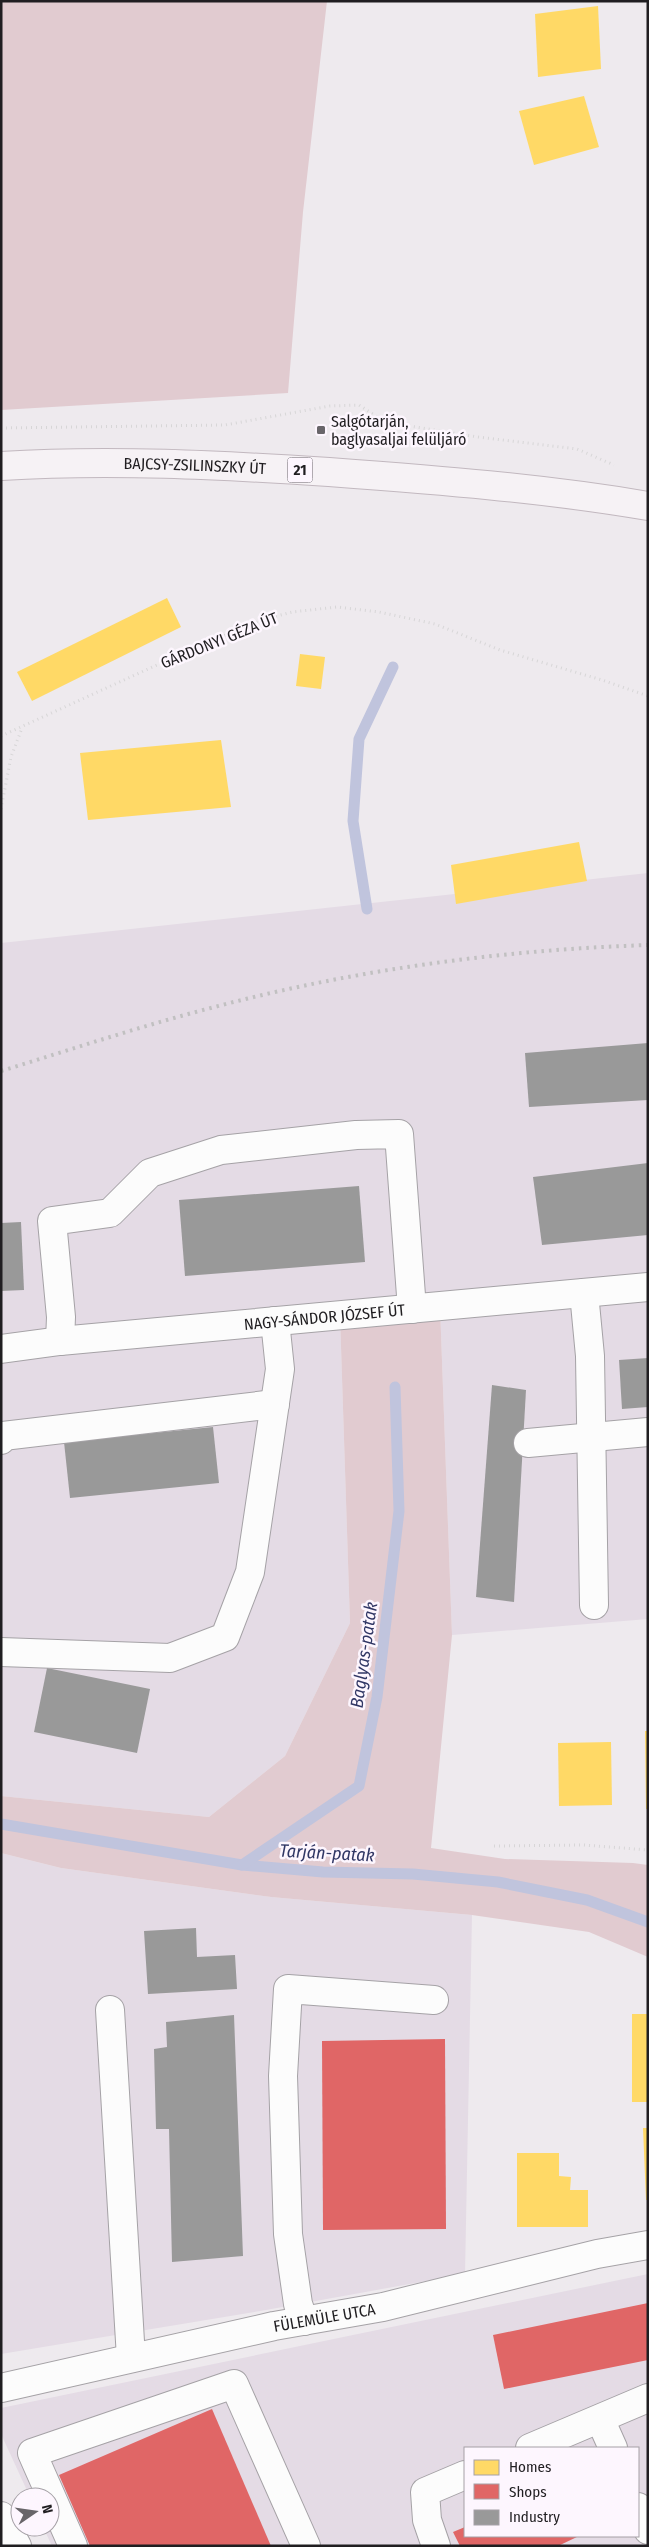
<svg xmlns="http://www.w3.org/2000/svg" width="649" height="2547" viewBox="0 0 649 2547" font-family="'Fira Sans Condensed',sans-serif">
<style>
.built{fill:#e4dbe5;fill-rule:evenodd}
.green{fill:#e1cbd0}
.homes{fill:#ffd966}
.shops{fill:#e06666}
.industry{fill:#999}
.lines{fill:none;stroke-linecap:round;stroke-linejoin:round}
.stream{stroke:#c0c4dd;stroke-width:11}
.minor-casing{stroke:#a5a2a6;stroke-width:30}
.major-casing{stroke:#c2b8bf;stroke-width:30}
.path{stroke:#d7d6d7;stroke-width:3;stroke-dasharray:1 4;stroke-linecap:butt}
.minor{stroke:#fcfcfc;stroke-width:28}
.major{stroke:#f6f2f5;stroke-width:28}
.rail{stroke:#c1c0c1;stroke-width:4;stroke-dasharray:2.5 5;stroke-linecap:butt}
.poi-dot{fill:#686569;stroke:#fdf6fe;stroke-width:2}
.labels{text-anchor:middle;stroke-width:5;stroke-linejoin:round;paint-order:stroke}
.shield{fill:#fdf6fe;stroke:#625f63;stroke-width:1}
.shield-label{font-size:15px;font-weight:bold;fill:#201e21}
.poi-label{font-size:16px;fill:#201e21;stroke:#fdf6fe;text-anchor:start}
.street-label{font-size:16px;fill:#201e21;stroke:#fdf6fe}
.water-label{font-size:18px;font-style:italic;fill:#313765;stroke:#fdf6fe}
</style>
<rect width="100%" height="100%" fill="#eeeaee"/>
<g class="built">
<polygon points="648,873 648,1619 452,1635 440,1306 340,1316 350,1623 285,1756 209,1817 1,1796 1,943"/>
<polygon points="1,1853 61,1868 271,1897 472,1915 465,2274 266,2310 1,2354"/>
<path d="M 648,2274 L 648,2546 L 52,2546 L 43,2527 L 50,2527 L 50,2497 L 30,2497 L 1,2434 L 1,2408 ZM 465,2448 L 638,2448 L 638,2536 L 465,2536 Z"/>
</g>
<g class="green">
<polygon points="1,1 327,1 303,212 288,393 1,410"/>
<polygon points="440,1306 452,1635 431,1848 505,1859 633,1863 648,1865 648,1957 589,1932 472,1915 271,1897 61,1868 1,1853 1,1796 209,1817 285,1756 350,1623 340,1316"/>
</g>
<g class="homes">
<polygon points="598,6 601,69 538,77 535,14"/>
<polygon points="584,96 599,147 534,165 519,111"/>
<polygon points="167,598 181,627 32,701 17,672"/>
<polygon points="300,654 325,657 321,689 296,686"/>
<polygon points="221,740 231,807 88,820 80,753"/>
<polygon points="579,842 587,881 456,904 451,865"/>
<polygon points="645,1731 648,1731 648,1809 646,1809"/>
<polygon points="611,1742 612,1805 559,1806 558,1743"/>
<rect x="632" y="2014" width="16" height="88"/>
<polygon points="643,2128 648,2128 648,2200 646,2200"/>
<polygon points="517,2153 559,2153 559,2176 571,2177 570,2190 588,2190 588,2227 517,2227"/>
</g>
<g class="shops">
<polygon points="445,2039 446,2229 323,2230 322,2041"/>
<polygon points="648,2303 648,2360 504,2389 493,2335"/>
<polygon points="212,2409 271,2546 90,2546 59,2475"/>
<polygon points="465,2527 465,2536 579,2536 558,2546 460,2546 453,2532"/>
</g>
<g class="industry">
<polygon points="648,1043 648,1100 529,1107 525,1053"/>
<polygon points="648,1163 648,1235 542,1245 533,1177"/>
<polygon points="359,1186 365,1262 185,1276 179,1200"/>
<polygon points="21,1222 24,1290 1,1291 1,1223"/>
<polygon points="648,1358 648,1407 622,1409 619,1360"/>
<polygon points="492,1385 526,1390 514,1602 476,1597"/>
<polygon points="213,1427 219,1483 70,1498 64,1442"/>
<polygon points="47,1668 150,1689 137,1753 34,1732"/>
<polygon points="196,1928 197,1957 235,1955 237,1989 148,1994 144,1931"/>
<polygon points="234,2015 243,2256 172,2262 169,2129 156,2129 154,2049 167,2047 166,2022"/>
</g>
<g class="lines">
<g class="stream">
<polyline points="367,909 353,821 359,739 393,667"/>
<polyline points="1,1824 242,1865 323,1872 413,1874 498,1882 587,1900 648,1922"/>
<polyline points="242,1865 359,1786 377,1697 399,1511 395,1387"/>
</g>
<g class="minor-casing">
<g id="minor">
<polyline points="584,1293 590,1356 594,1605"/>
<polyline points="60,1341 61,1317 52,1221 110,1213 150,1173 221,1150 356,1135 399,1134 412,1309"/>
<path id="s1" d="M 1,1349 L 60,1341 L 648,1287"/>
<polyline points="1,1440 3,1436 275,1404"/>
<polyline points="528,1443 648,1432"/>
<polyline points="1,1652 170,1658 225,1637 250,1572 280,1369 275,1321"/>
<polyline points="110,2010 131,2358"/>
<polyline points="304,2321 298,2304 288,2234 283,2076 288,1989 434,2000"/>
<path id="s2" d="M 1,2388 L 274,2326 L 383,2307 L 597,2254 L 648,2245"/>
<polyline points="600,2419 613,2448"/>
<polyline points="530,2448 648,2398"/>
<polyline points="638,2507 648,2530"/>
<polyline points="1,2516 17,2546"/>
<polyline points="73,2546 32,2453 234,2384 306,2546"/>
<polyline points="436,2546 427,2520 425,2492 465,2475"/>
</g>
</g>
<g class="major-casing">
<g id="major">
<path id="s3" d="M 1,466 C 110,459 220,465 329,472 C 436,480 542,488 648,506"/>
</g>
</g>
<g class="path">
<polyline points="1,428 225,425 330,406 359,405 385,422 478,437 577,449 614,465"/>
<polyline points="1,736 192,649 262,620 292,612 337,607 379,612 435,624 500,650 602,680 648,696"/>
<polyline points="1,809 11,757 22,728"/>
<polyline points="494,1846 584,1845 648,1850"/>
</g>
<use href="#minor" class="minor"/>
<use href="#major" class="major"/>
<path class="rail" d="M 1,1071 C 70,1050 138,1027 207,1009 C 351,970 500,950 648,945"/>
</g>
<rect class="poi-dot" x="316" y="425" width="10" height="10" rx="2.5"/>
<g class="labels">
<rect class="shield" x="287.5" y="457.5" width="25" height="25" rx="4"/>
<g class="shield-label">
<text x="300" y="475">21</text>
</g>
<g class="poi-label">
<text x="331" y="427">Salgótarján,<tspan x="331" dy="18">baglyasaljai felüljáró</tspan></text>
</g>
<g class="street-label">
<text dy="6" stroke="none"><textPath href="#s3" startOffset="194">BAJCSY-ZSILINSZKY ÚT</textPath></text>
<text transform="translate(219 640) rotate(-22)" y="6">GÁRDONYI GÉZA ÚT</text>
<text dy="6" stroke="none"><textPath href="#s1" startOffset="325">NAGY-SÁNDOR JÓZSEF ÚT</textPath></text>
<text dy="6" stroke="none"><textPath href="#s2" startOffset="331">FÜLEMÜLE UTCA</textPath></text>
</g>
<g class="water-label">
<text transform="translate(364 1655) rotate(-82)" y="6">Baglyas-patak</text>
<text transform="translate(327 1853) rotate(3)" y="6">Tarján-patak</text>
</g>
</g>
<rect width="649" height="2547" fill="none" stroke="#201e21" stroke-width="5"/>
<rect x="464" y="2447" width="175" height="90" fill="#fdf6fe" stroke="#a5a0a6"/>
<rect x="474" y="2460" width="25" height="15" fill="#ffd966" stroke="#a5a0a6"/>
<text x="509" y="2472" font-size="15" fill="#201e21">Homes</text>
<rect x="474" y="2484" width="25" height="15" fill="#e06666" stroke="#a5a0a6"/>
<text x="509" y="2497" font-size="15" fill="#201e21">Shops</text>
<rect x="474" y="2510" width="25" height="15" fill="#999999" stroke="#a5a0a6"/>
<text x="509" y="2522" font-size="15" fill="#201e21">Industry</text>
<g transform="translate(35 2512) rotate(77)"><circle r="24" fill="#fdf6fe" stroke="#a5a0a6"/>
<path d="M0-4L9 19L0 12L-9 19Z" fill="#686569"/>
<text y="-8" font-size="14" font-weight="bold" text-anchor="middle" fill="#201e21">N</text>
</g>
</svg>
